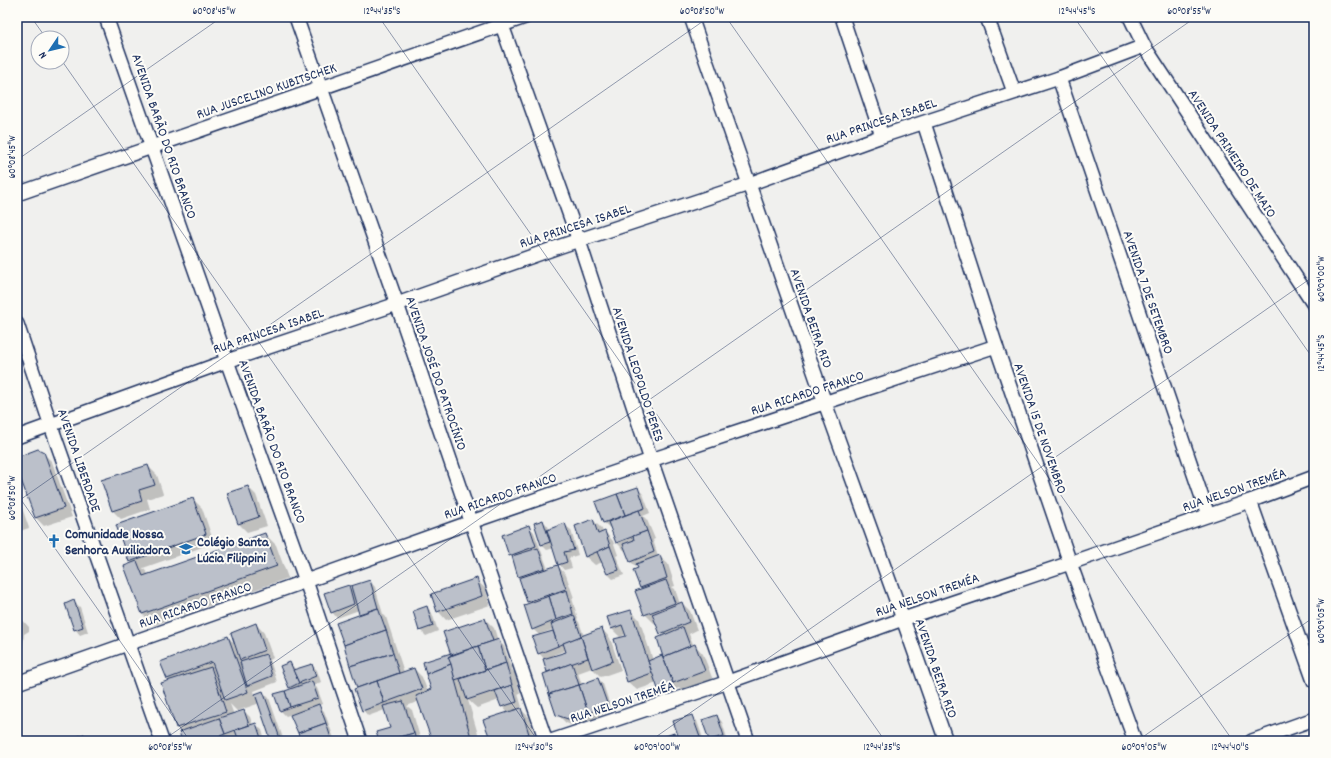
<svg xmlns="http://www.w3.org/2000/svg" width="1331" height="758" viewBox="0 0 1331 758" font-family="Dekko,sans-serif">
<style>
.shadow{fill:#0003;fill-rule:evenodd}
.building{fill:#bbc0ca;stroke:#1b2f5e}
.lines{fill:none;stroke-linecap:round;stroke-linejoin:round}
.minor-casing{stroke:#1b2f5e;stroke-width:16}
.minor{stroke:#fdfcf7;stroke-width:13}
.ticks{fill:none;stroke:#1b2f5e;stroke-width:1;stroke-opacity:0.45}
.labels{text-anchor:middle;stroke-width:4;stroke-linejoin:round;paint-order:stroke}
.street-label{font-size:14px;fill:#1b2f5e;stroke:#fdfcf7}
.poi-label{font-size:14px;font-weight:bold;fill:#1b2f5e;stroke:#fdfcf7;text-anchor:start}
.neatline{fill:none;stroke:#1b2f5e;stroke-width:1.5}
.ticks-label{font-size:10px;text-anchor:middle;fill:#1b2f5e}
</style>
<rect width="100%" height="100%" fill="#f0f0ee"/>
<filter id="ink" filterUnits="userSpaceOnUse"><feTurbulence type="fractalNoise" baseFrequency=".025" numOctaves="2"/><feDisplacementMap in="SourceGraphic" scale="8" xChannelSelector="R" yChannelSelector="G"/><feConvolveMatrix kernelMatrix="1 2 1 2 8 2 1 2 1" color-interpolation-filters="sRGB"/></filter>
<g filter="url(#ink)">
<g class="shadow">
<polygon points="43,453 52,462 72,517 44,526 36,518 17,466 17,458"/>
<polygon points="148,466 157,475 163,494 147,499 150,509 121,519 112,510"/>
<polygon points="248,487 256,495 267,526 247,532 239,524"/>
<polygon points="638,489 643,494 650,513 643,516 647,520 655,539 653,540 658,556 659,556 668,564 675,586 672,587 675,589 680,604 682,603 690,611 697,630 689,634 693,644 665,655 665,657 695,645 703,654 713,680 682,691 679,688 664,694 659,688 657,683 637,690 628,682 616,640 627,637 626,634 620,637 611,628 631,611 639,619 653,660 664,655 664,636 661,633 656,622 654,623 645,614 639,569 638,566 636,567 630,561 626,551 625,551 617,543 611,528 610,528 604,523 597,502"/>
<polygon points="17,493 29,528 17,532"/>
<polygon points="193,499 202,508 214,543 143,568 149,575 265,534 276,545 288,578 154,625 142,614 133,564 130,561"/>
<polygon points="593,520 602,529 603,533 605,532 613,541 618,555 616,556 624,575 613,579 608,574 603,562 595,565 586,557 576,526"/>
<polygon points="543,521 548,526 549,530 565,525 571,530 578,555 569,558 572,568 564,570 559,564 554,548 547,550 542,545 535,524"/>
<path d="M 529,527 L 534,532 L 548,569 L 558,566 L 566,575 L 574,598 L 572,598 L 578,619 L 577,620 L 579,622 L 584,636 L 602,629 L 610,638 L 621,670 L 601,677 L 592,668 L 578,673 L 582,685 L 598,679 L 603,684 L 612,711 L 595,718 L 596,721 L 577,727 L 566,723 L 557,714 L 549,673 L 544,660 L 545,660 L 539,653 L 540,636 L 533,629 L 530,604 L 528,602 L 514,559 L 510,555 ZM 554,629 L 554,631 L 541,636 L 540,634 ZM 566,650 L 567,652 L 554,657 L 553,655 Z"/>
<polygon points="476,580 485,588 490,605 446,620 438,611"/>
<polygon points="370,581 375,587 383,614 386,617 404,672 414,669 422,677 428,692 432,690 427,673 452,653 485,619 494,628 498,641 504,646 512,670 515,673 520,693 518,694 522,707 519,708 529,717 536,741 492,741 508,713 502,706 499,700 477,708 468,700 480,741 433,741 419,701 407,706 412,710 421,741 380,741 391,728 385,710 368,716 363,710 359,688 360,615 359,610 337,618 332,612 348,586 353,591"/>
<polygon points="74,602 80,607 88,632 80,635 75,629"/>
<polygon points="427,607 432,613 438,631 426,636 420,630"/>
<polygon points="17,614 29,627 29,631 24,634 21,667 17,667"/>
<polygon points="256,624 264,633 273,658 270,660 277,682 254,691 255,695 263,692 269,698 284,741 272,741 260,703 237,711 230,704 234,715 244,711 250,717 253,726 256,725 262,730 265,741 240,741 239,736 231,739 232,741 183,741 181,732 177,728 170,681 167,678 228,637 236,645"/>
<polygon points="290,663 296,670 312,665 317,670 321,682 314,685 317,688 323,704 318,705 324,711 335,741 301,741 298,712 286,716 280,710 292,689 290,687"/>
<polygon points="692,716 697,721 704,741 681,741 674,722"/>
<polygon points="717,716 722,722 728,741 711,741 709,740"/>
<polygon points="674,734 680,741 655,741"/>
</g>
<g class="building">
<polygon points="38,449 44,452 64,508 35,518 17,469 17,457"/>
<polygon points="148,465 155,485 139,490 142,501 112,511 101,480"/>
<polygon points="248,486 259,517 238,524 227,493"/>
<polygon points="638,487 645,508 625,515 617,494"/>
<polygon points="617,494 625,515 603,523 595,502"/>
<polygon points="193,498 206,534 129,562 116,525"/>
<polygon points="639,510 647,531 616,543 608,522"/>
<polygon points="593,519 598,534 605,531 610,546 585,557 575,526"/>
<polygon points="543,520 550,542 541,545 534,523"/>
<polygon points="565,523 574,550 564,552 567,562 558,565 547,530"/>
<polygon points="529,525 536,546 509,556 502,535"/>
<polygon points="647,531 654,552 630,562 623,544 634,540 633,536"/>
<polygon points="265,533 277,566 142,614 124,566 137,561 143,576"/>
<polygon points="610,546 619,570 607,574 597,552"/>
<polygon points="538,548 545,568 518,577 512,556"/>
<polygon points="660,555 667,578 640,588 633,570 638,568 636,564"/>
<polygon points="558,565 566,589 527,602 519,578"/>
<polygon points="477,578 482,596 437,612 431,594"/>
<polygon points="370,580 378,608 359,614 351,586"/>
<polygon points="666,580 675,603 644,615 635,591"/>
<polygon points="349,585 354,604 331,613 324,593"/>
<polygon points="567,590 573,614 556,620 549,596"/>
<polygon points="549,596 556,620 532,630 524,605"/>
<polygon points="74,600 83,627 74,630 65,604"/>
<polygon points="682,602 689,622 660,634 652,614"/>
<polygon points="427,606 433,626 419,631 413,611"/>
<polygon points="378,608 386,630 344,645 336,623"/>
<polygon points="631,610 652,673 627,682 614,639 626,636 622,625 611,629 607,617"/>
<polygon points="574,615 581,636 558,646 551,624"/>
<polygon points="485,618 493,641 451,655 443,632"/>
<polygon points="256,623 265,650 240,660 231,633"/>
<polygon points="683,627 690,646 663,657 657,638"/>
<polygon points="602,628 613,661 592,669 581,636"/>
<polygon points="386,630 393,653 350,666 344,645"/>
<polygon points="553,631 558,646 538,654 532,637"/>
<polygon points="228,636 248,692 225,700 212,662 167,679 160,662"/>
<polygon points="581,636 588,658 547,672 543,659 566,652 563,643"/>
<polygon points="499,639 506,663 485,670 478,646"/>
<polygon points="695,644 705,671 673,683 663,657"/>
<polygon points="478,646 485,670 455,680 448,657"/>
<polygon points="393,653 399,673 357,688 350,666"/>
<polygon points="451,653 451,655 448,657 451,664 426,674 423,662"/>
<polygon points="266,654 272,676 247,686 240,662"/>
<polygon points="662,655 673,683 658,689 648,661"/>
<polygon points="290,662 299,683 289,688 280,666"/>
<polygon points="506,663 512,685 467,700 460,679"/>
<polygon points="572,663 579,685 549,694 543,674"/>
<polygon points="312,664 316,676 299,683 293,670"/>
<polygon points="451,664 455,680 472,741 432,741 416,696 431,689 426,674"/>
<polygon points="211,667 226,712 176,728 161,683"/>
<polygon points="414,668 422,689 384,703 377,681"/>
<polygon points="598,678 608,706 588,713 579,685"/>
<polygon points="312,681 318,698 290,707 285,691"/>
<polygon points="377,681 384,703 362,711 354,689"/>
<polygon points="512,685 517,702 501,707 495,691"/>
<polygon points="579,685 588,713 568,719 556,715 549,694"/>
<polygon points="263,691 281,741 271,741 255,694"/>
<polygon points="285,691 290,707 280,711 274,694"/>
<polygon points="403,701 414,733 385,741 379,741 376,732 390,728 383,706"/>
<polygon points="319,704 326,723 298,733 290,715"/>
<polygon points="521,708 529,734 509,741 491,741 483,720"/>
<polygon points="244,710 249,725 225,734 219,718"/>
<polygon points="692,715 701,740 680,741 673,721"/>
<polygon points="717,715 724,736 709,740 702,720"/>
<polygon points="219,718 225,734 207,741 182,741 179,732"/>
<polygon points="256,723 262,741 239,741 235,730"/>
<polygon points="326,723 332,741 301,741 298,733"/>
<polygon points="414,733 416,741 385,741"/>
<polygon points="674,733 677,741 652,741"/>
<polygon points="84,734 86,741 70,741 69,740"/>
</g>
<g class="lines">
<g class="minor-casing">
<g id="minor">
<polyline points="106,17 227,361 306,581 360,741"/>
<polyline points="296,17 397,304 546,741"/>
<polyline points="499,17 579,241 651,460 748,741"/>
<polyline points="691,17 825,403 903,619 946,741"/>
<polyline points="842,17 882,136"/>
<polyline points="987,17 1014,92"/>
<polyline points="1130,17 1144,46 1314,305"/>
<polyline points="1059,78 1208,515"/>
<polyline points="924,123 996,346 1070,563 1135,741"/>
<polyline points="17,194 525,17"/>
<polyline points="17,324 51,426 162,741"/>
<polyline points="17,437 227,361 397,304 561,246 749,184 882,136 1059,78 1144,46"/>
<polyline points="1250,501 1314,681"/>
<polyline points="17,683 306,581 471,522 651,460 996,346"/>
<polyline points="551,741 728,682 903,619 1070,563 1250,501 1314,477"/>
<polyline points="1252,741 1314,719"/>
</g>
</g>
<use href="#minor" class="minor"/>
</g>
</g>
<path class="ticks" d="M 31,17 L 46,38M 379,17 L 885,741M 726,17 L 1233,741M 1074,17 L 1314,360M 62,61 L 538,741M 17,160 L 222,17M 17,494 L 190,741M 17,502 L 709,17M 162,741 L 1196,17M 650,741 L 1314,276M 1137,741 L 1314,617"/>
<defs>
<g id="church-bare" transform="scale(1.08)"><path d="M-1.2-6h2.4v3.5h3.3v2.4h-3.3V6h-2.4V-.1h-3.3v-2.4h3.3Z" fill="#1f6fb2" stroke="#fdfcf7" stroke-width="2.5" paint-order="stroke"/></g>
<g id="school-bare" transform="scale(1.08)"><path d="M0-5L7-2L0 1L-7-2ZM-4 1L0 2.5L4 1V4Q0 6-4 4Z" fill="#1f6fb2" stroke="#fdfcf7" stroke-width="2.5" paint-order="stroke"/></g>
</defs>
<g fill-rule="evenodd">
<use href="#church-bare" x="54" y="541"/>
<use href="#school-bare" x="186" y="549"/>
</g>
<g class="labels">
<g class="street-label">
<text transform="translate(266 90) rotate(-19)" y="5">RUA JUSCELINO KUBITSCHEK</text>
<text transform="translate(881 120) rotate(-19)" y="5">RUA PRINCESA ISABEL</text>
<text transform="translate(165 136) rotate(71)" y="5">AVENIDA BARÃO DO RIO BRANCO</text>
<text transform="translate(1233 153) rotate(57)" y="5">AVENIDA PRIMEIRO DE MAIO</text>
<text transform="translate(575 225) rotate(-18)" y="5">RUA PRINCESA ISABEL</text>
<text transform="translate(1149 292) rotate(71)" y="5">AVENIDA 7 DE SETEMBRO</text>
<text transform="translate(812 318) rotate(71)" y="5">AVENIDA BEIRA RIO</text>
<text transform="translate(268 330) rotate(-19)" y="5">RUA PRINCESA ISABEL</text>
<text transform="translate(437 373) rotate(71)" y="5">AVENIDA JOSÉ DO PATROCÍNIO</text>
<text transform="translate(639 374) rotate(72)" y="5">AVENIDA LEOPOLDO PERES</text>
<text transform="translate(807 392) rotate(-18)" y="5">RUA RICARDO FRANCO</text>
<text transform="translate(1041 428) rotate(71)" y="5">AVENIDA 15 DE NOVEMBRO</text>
<text transform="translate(273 441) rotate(70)" y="5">AVENIDA BARÃO DO RIO BRANCO</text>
<text transform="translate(80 460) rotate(71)" y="5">AVENIDA LIBERDADE</text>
<text transform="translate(1234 489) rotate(-19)" y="5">RUA NELSON TREMÉA</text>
<text transform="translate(500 495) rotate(-19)" y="5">RUA RICARDO FRANCO</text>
<text transform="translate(927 594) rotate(-19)" y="5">RUA NELSON TREMÉA</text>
<text transform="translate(195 604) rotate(-19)" y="5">RUA RICARDO FRANCO</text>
<text transform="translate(937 668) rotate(71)" y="5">AVENIDA BEIRA RIO</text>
<text transform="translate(622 701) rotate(-18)" y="5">RUA NELSON TREMÉA</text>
</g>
<g class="poi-label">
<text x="65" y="538">Comunidade Nossa<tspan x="65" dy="16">Senhora Auxiliadora</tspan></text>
<text x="197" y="546">Colégio Santa<tspan x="197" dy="16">Lúcia Filippini</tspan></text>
</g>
</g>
<rect width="1331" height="758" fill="none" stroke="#fdfcf7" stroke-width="44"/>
<g transform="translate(50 50) rotate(235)"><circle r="19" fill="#fdfcf7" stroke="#a3aaba"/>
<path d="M0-3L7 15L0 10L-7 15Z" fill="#1f6fb2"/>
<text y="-6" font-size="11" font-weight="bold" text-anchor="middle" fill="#1b2f5e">N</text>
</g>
<rect x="22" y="22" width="1287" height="714" class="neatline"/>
<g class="ticks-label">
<text x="214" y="14">60°08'45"W</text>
<text x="382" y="14">12°44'35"S</text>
<text x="702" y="14">60°08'50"W</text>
<text x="1077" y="14">12°44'45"S</text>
<text x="1189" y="14">60°08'55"W</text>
<text transform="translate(11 157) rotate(-90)" y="4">60°08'45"W</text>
<text transform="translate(1320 279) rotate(-90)" y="4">60°09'00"W</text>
<text transform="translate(1320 353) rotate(-90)" y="4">12°44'45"S</text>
<text transform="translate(11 498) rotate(-90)" y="4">60°08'50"W</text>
<text transform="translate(1320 621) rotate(-90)" y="4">60°09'05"W</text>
<text x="170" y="750">60°08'55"W</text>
<text x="534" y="750">12°44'30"S</text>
<text x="657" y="750">60°09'00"W</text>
<text x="882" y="750">12°44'35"S</text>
<text x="1144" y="750">60°09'05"W</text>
<text x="1230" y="750">12°44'40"S</text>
</g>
</svg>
